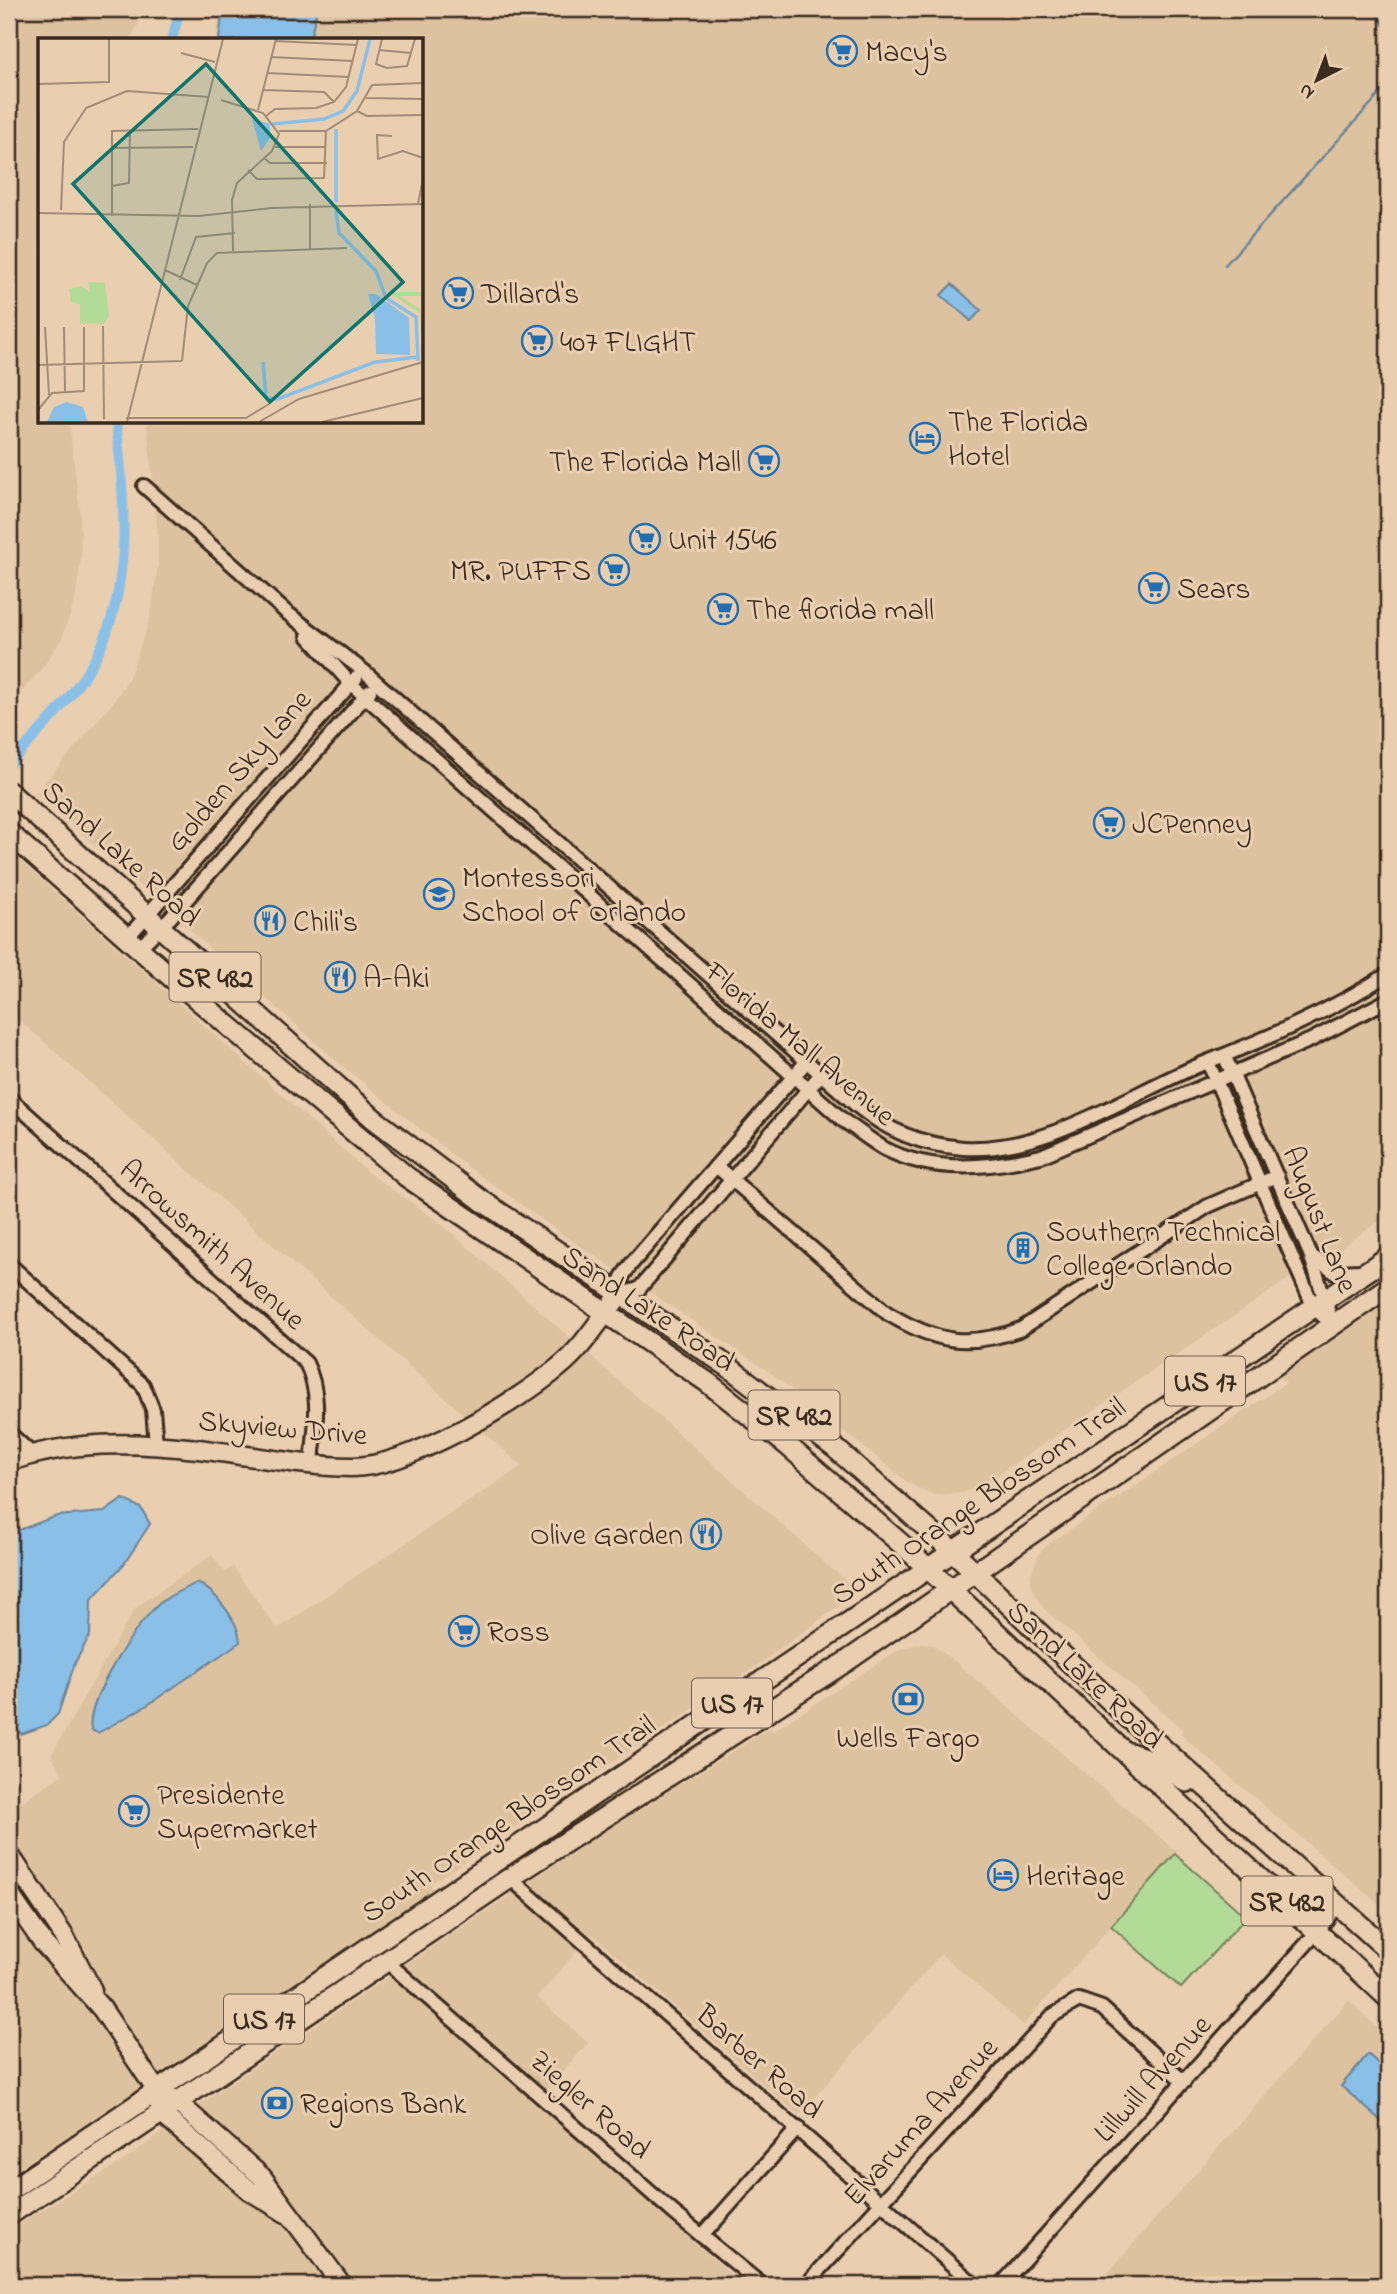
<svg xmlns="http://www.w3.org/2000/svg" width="1397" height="2294" viewBox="0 0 1397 2294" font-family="'Indie Flower',sans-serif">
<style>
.built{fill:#ddc29f}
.green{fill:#b3db98;stroke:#77825b;stroke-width:2}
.water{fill:#8ac0e8;stroke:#6a8497;stroke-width:2}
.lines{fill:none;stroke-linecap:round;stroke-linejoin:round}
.stream{stroke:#6a8497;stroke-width:2.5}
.canal{stroke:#8ac0e8;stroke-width:10}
.street-casing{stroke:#3b2a1e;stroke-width:18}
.secondary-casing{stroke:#3b2a1e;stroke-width:23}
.primary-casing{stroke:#3b2a1e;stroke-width:24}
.street{stroke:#e9ceb0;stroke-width:12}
.secondary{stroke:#e9ceb0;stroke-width:18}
.primary{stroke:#e9ceb0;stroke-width:19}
.labels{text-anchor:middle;stroke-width:6;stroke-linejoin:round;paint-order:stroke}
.shield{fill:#e9ceb0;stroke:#6f5b4a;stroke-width:2}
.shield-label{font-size:28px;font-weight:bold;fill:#3b2a1e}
.poi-label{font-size:30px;fill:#3b2a1e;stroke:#e9ceb0;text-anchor:start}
.street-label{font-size:30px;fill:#3b2a1e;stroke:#e9ceb0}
.inset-river{fill:none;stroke:#8ac0e8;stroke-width:3.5}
.inset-road{fill:none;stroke:#a38c76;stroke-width:2}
.view{fill:#0f766e;fill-opacity:0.15;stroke:#0f766e;stroke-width:3.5}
.inset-edge{fill:none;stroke:#3b2a1e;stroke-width:3.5}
</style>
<rect width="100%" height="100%" fill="#e9ceb0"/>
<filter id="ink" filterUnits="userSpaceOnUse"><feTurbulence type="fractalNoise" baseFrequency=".0143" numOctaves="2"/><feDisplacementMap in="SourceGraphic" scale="14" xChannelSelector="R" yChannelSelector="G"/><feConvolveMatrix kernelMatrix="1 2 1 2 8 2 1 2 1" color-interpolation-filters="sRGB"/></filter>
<g filter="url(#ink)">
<g class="built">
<polygon points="9,9 124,9 139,22 130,40 40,40 40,422 69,422 80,513 81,560 75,601 61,640 44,666 9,706"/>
<polygon points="218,9 1388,9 1388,1215 1336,1251 1325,1249 1287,1280 989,1481 963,1493 934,1495 910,1484 771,1373 565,1236 460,1161 340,1064 36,793 112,704 129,678 150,619 158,566 158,536 147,422 422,422 422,40 217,40"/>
<polygon points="9,851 370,1174 437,1220 858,1592 741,1677 430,1884 433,1890 9,2175 9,1810 63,1774 51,1755 135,1608 212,1555 225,1572 233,1567 277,1629 522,1466 9,1011"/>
<polygon points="1388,1302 1388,1912 1180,1734 1183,1730 1044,1609 1031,1586 1031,1575 1039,1553 1049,1544 1286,1383 1277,1375"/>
<polygon points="922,1643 932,1645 952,1659 1177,1852 1023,2025 941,1954 799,2115 592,1934 537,1997 588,2043 534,2103 743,2285 9,2285 9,2230 123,2161 207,2099 599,1835 770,1728 773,1731 900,1649"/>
<polygon points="1349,2000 1388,2038 1388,2285 1097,2285"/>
</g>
<polygon class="green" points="1175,1854 1246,1917 1181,1988 1111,1926"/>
<g class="water">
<polygon points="223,9 317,9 310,40 219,40"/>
<polygon points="952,284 981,310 971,321 941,295"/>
<polygon points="123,1499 141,1508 150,1524 124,1564 91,1600 90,1635 75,1663 58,1714 47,1725 21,1734 9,1720 9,1537 13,1532 57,1516 104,1512"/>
<path d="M 197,1583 C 215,1590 239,1622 240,1642 L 146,1706 L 98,1733 L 91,1730 C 85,1702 136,1623 159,1604 C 169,1595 184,1589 197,1583 Z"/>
<polygon points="1368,2054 1388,2073 1388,2127 1341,2086"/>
</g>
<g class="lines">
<g class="stream">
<polyline points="1372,9 1388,30"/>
<polyline points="1225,265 1388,85"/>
</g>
<g class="canal">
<polyline points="172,40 180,9"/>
<path d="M 9,765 C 39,731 74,697 96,657 C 133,587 125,498 116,422"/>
</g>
<g class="street-casing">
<g id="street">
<path d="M 144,486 L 286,612 L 365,672 L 856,1105 C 888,1131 921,1145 963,1148 C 1049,1153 1130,1092 1207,1062 C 1268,1038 1333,1010 1388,974"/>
<path d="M 308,636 L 350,683 L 844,1121 C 858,1130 871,1141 885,1149 C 934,1174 990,1168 1041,1156 L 1311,1040 L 1388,1000"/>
<polyline points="127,938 356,678"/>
<polyline points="139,948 170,918 370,691"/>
<polyline points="1225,1057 1310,1254 1333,1325"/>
<polyline points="807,1061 632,1263 622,1277 621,1294 639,1289 821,1074"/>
<polyline points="1208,1062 1314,1308 1333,1325"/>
<path d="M 9,1098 L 306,1363 C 322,1395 315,1428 312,1462"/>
<path d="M 716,1166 L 887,1313 C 935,1342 967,1349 1021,1329 L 1208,1206 L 1277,1176"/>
<polyline points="1312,1256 1334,1272 1361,1271"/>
<polyline points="9,1264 143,1385 153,1410 156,1444"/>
<polyline points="9,1433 32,1454"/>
<polyline points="510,1878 975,2285"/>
<polyline points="386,1961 674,2213 762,2285"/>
<polyline points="702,2236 798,2128"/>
<polyline points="806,2285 1052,2016 1079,2000 1102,2008 1184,2082"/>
<polyline points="1001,2285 1318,1931 1338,1904"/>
</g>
</g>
<g class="secondary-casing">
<g id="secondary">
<path d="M 9,1462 C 69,1440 135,1442 198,1449 C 248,1455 300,1466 351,1467 C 407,1468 516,1403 559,1367 C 584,1347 600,1318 621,1294"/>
<polyline points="9,1854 64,1936 92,1990"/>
<polyline points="9,1894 43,1943 102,2009 157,2091 161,2113 249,2190 286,2213"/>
<polyline points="166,2096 177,2102 262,2177 342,2285"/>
</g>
</g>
<g class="primary-casing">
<g id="primary">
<polyline points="9,792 374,1119 481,1200 726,1365 835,1448 954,1552 1122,1712 1388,1950"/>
<polyline points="9,833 171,977 407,1177 707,1382 787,1445 906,1548 1388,1998"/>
<polyline points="1130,1753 1157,1762 1187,1782"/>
<polyline points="9,2191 1388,1257"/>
<polyline points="9,2215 510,1878 847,1661 1388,1287"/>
</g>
</g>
<use href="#street" class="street"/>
<use href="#secondary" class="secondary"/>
<use href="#primary" class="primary"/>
</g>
</g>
<defs>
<g id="supermarket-ring" transform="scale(1.575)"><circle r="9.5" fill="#e9ceb0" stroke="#1f6fb2" stroke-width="1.5"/><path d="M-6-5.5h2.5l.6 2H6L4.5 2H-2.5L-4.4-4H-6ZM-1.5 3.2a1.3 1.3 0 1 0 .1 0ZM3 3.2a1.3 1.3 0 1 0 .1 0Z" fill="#1f6fb2"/></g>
<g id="hotel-ring" transform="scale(1.575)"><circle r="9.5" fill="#e9ceb0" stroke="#1f6fb2" stroke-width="1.5"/><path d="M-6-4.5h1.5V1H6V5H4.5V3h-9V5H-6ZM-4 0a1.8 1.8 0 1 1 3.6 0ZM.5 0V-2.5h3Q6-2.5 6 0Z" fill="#1f6fb2"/></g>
<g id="school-ring" transform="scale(1.575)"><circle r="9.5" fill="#e9ceb0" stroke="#1f6fb2" stroke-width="1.5"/><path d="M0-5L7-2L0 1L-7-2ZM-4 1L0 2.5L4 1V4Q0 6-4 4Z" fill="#1f6fb2"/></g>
<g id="restaurant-ring" transform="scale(1.575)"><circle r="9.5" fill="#e9ceb0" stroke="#1f6fb2" stroke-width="1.5"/><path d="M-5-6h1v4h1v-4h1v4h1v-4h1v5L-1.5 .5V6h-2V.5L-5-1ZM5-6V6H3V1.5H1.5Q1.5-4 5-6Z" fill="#1f6fb2"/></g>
<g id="building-ring" transform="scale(1.575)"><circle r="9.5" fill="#e9ceb0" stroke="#1f6fb2" stroke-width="1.5"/><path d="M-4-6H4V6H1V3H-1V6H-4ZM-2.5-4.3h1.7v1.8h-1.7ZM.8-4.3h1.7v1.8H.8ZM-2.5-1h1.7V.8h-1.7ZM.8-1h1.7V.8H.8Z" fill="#1f6fb2"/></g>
<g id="bank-ring" transform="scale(1.575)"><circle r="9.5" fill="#e9ceb0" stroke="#1f6fb2" stroke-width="1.5"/><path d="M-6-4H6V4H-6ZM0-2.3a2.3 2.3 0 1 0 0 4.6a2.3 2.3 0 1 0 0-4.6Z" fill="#1f6fb2"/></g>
</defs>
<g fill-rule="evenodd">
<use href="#supermarket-ring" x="842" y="51"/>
<use href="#supermarket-ring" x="458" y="293"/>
<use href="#supermarket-ring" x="537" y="341"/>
<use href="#hotel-ring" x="925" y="438"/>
<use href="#supermarket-ring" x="764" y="461"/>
<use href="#supermarket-ring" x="645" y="539"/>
<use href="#supermarket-ring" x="614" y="570"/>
<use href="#supermarket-ring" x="1154" y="588"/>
<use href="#supermarket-ring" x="723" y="609"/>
<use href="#supermarket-ring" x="1109" y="823"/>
<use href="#school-ring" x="439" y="894"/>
<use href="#restaurant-ring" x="270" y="921"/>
<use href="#restaurant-ring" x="340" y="977"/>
<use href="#building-ring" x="1023" y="1248"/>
<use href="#restaurant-ring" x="706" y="1534"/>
<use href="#supermarket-ring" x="464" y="1631"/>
<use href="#bank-ring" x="908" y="1699"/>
<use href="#supermarket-ring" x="134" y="1811"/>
<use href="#hotel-ring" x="1003" y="1875"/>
<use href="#bank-ring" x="277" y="2103"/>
</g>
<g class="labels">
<g class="shield">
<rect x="169.5" y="952.5" width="91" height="49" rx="5"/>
<rect x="1165" y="1356.5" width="80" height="49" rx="5"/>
<rect x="748.5" y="1390.5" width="91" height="49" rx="5"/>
<rect x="692" y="1678.5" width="80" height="49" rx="5"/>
<rect x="1241.5" y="1876.5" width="91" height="49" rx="5"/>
<rect x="224" y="1994.5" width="80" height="49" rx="5"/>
</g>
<g class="shield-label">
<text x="215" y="987">SR 482</text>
<text x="1205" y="1391">US 17</text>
<text x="794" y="1425">SR 482</text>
<text x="732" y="1713">US 17</text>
<text x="1287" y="1911">SR 482</text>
<text x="264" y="2029">US 17</text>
</g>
<g class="poi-label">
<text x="865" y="61">Macy's</text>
<text x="481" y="303">Dillard's</text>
<text x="560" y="351">407 FLIGHT</text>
<text x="948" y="431">The Florida<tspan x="948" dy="34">Hotel</tspan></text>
<text x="741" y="471" text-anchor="end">The Florida Mall</text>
<text x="668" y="549">Unit 1546</text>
<text x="591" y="580" text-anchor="end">MR. PUFFS</text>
<text x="1177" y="598">Sears</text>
<text x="746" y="619">The florida mall</text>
<text x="1132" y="833">JCPenney</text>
<text x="462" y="887">Montessori<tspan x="462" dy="34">School of Orlando</tspan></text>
<text x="293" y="931">Chili's</text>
<text x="363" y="987">A-Aki</text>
<text x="1046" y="1241">Southern Technical<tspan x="1046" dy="34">College Orlando</tspan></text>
<text x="683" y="1544" text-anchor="end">Olive Garden</text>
<text x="487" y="1641">Ross</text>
<text x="908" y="1747" text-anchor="middle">Wells Fargo</text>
<text x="157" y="1804">Presidente<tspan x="157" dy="34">Supermarket</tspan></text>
<text x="1026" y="1885">Heritage</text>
<text x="300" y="2113">Regions Bank</text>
</g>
<g class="street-label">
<text transform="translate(238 770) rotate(-49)" y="10">Golden Sky Lane</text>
<text transform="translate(122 853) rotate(42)" y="10">Sand Lake Road</text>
<text transform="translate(801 1043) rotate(40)" y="10">Florida Mall Avenue</text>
<text transform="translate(1321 1219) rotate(68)" y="10">August Lane</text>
<text transform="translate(213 1244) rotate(42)" y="10">Arrowsmith Avenue</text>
<text transform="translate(649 1308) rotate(34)" y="10">Sand Lake Road</text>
<text transform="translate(283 1427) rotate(5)" y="10">Skyview Drive</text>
<text transform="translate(978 1500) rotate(-34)" y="10">South Orange Blossom Trail</text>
<text transform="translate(1086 1674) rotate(43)" y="10">Sand Lake Road</text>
<text transform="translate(508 1818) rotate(-34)" y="10">South Orange Blossom Trail</text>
<text transform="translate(760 2061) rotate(41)" y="10">Barber Road</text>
<text transform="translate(1152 2078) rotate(-48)" y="10">Lillwill Avenue</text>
<text transform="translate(591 2104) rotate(41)" y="10">Ziegler Road</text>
<text transform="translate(920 2121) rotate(-48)" y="10">Elvaruma Avenue</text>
</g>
</g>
<g transform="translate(38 38)">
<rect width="385" height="385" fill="#e9ceb0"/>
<path d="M 50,244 L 67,245 L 71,278 L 66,286 L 42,285 L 42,266 L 33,264 L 31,251 L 43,248 L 52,254 ZM 350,254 L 385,254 L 385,258 L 362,258 L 385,273 L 385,317 L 382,275 Z" fill="#b3db98"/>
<path d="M 214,81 L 232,86 L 232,100 L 223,113 ZM 330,256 L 338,256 L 371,280 L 372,317 L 338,316 L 337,280 ZM 29,364 L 45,369 L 50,384 L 9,384 L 16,369 Z" fill="#8ac0e8"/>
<path class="inset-river" d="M 234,86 L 286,81 L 305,73 L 319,53 L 332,1M 298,91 L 298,164M 298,172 L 301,195 L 338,233 L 348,260 L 378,279 L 380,323M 225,324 L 228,360M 229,360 L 240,361 L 337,324 L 379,319"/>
<path class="inset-road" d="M 344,1 L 338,26 L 349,30 L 369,28 L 377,1M 237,3 L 319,7M 341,12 L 373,15M 143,15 L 177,24M 233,19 L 315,23M 229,35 L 311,39M 0,46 L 71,44 L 71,1M 225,52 L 286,54 L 296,64M 328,60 L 385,61M 183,62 L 225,75 L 241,96 L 234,113 L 199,145 L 194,162 L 195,213M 220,72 L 238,1M 319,73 L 329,78 L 385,77M 228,78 L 237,71 L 278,70 L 296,64 L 308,49 L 320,1M 241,93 L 288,93 L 319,73 L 334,47 L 385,45M 354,98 L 339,97 L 340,121 L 365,113 L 385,120M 237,109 L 288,109M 74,110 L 155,109M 226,120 L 232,125 L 289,125M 210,132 L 219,141 L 286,140 L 288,93M 74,148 L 91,145 L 92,92M 272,166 L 272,212M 380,166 L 385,141M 23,172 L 26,104 L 48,70 L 89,53 L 171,59M 0,175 L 161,178 L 233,170 L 385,166M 74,178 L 74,93 L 160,91M 127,232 L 159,247M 142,242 L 158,199 L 197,195M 65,288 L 66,381M 7,289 L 11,357M 26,289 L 27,353M 144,323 L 150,268 L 169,225 L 179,215 L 309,210M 0,327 L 144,323M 0,372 L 14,355 L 46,353 L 46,289M 88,380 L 208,380 L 231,366M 89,384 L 185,1M 221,384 L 261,361 L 385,324M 284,384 L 385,360"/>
<path class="view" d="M 168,26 L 365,244 L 232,364 L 35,146 Z"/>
<rect width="385" height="385" class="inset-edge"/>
</g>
<rect width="1397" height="2294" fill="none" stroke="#e9ceb0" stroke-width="35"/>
<rect x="18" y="18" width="1362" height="2259" fill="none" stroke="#3b2a1e" stroke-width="2.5" filter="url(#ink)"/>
<g transform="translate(1317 80) rotate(222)" stroke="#e9ceb0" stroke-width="5" paint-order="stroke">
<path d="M0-5L12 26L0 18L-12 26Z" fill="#3b2a1e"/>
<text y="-10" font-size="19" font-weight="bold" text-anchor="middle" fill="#3b2a1e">N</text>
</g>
</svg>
